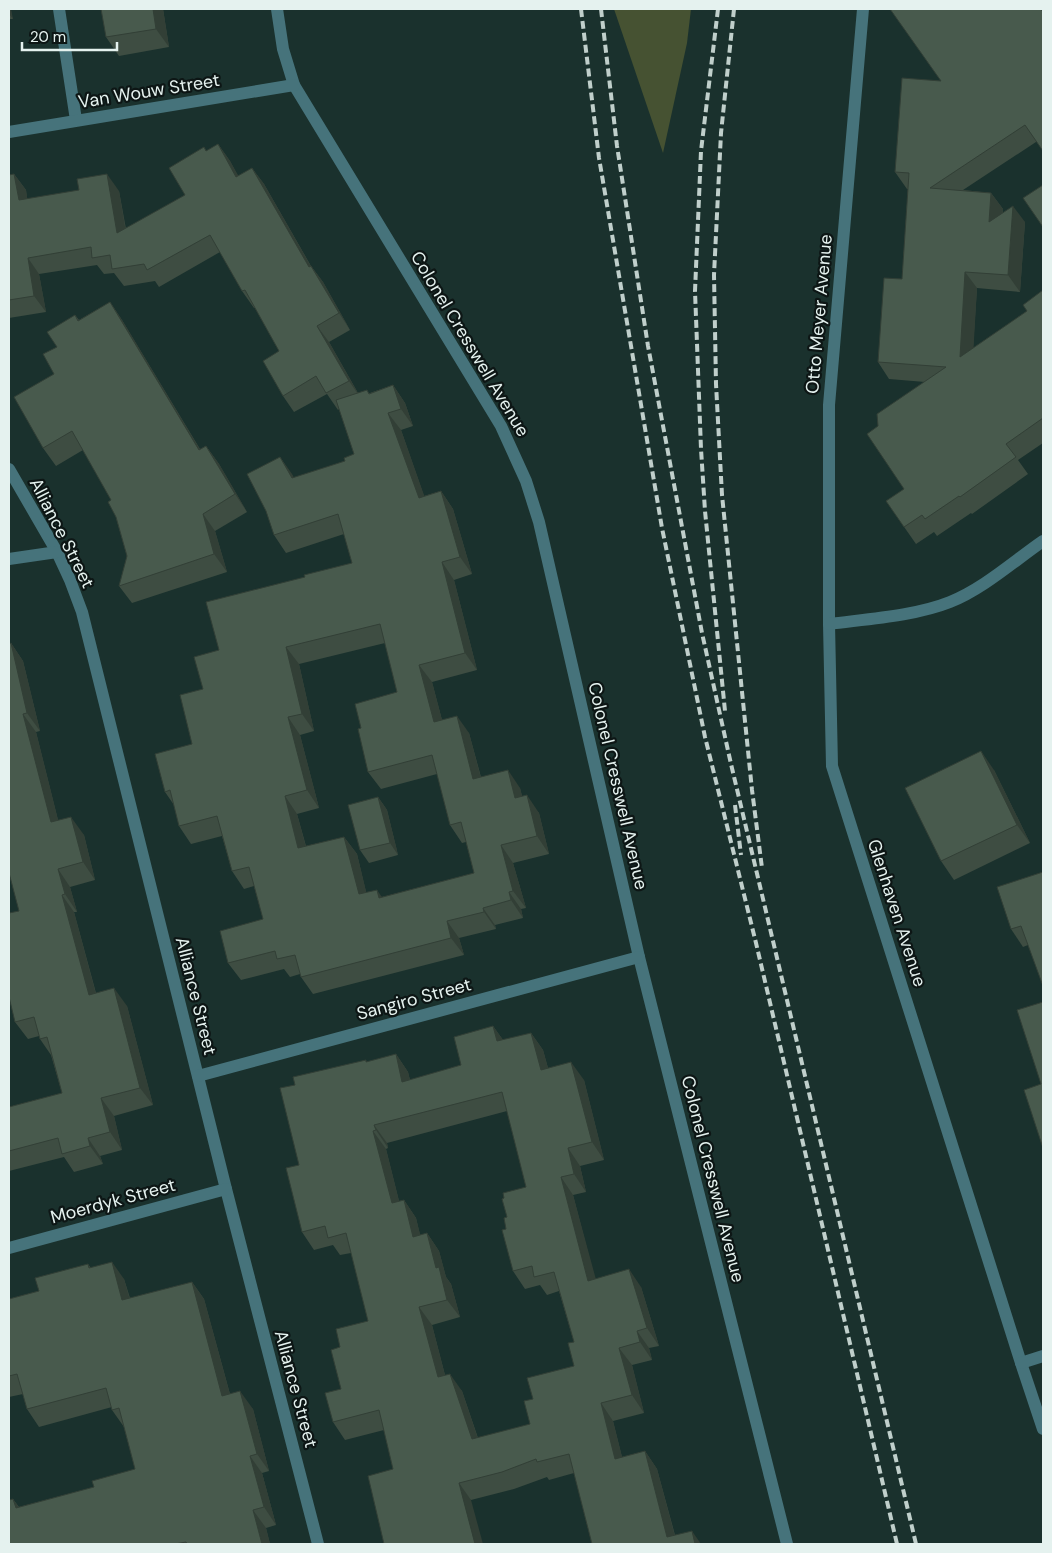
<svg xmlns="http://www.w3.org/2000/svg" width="1052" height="1553" viewBox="0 0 1052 1553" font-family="'DM Sans',sans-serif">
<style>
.green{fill:#465232}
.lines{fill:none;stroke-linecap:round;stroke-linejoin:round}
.minor{stroke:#46737b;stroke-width:12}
.rail{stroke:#c0cfcb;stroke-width:4;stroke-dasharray:8 4;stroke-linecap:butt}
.wall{fill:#3e4d42;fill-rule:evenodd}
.shaded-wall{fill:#323f36}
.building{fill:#485a4d;stroke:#323f36;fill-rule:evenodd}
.labels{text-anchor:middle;stroke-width:4.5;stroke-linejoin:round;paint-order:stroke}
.street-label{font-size:18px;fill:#e5f2ef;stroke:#0d1615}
</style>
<rect width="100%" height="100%" fill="#1a312d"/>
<polygon class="green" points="614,9 691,9 687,43 663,153"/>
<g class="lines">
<g class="minor">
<polyline points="59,9 76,120"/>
<polyline points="277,9 283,49 294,85 501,426 526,481 539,522 639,957 787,1544"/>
<polyline points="863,9 829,405 829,624 832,766 1021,1363 1043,1429"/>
<polyline points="9,132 294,85"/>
<polyline points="9,469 57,552 70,580 82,612 226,1189 318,1544"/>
<polyline points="9,559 57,552"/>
<path d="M 829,624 C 867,619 915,616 950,602 C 983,589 1014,561 1043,541"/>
<polyline points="198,1076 639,957"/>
<polyline points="9,1248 226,1189"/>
<polyline points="1021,1363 1043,1356"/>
</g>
<g class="rail">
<polyline points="581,9 599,158 662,528 705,737 756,943 897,1544"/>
<polyline points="601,9 617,146 648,346 702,633 731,764 916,1544"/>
<polyline points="718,9 701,151 695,291 701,449 705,511 725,711"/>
<polyline points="734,9 721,133 714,275 716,384 722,495 752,790 762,868"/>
<polyline points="735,805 741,855"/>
</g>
</g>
<g class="wall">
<polygon points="9,9 13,19 9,19"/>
<polygon points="163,9 169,47 119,56 106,37"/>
<polygon points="1041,9 1036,142 963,190 991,193 1003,209 1003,213 1025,222 1020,292 977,288 973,348 1027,311 1043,290 1043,443 1018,460 1028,474 972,514 971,513 937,536 934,532 916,544 886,501 904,489 878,426 925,382 889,379 878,362 902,279 908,189 907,189 895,172 940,81"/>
<path d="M 218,144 L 230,161 L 238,176 L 252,168 L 264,184 L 311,266 L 323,282 L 350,330 L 329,342 L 358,393 L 370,393 L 393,385 L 405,403 L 413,426 L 401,430 L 424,496 L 441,491 L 453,509 L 472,574 L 454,580 L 477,670 L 432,682 L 442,720 L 469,733 L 481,777 L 520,788 L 522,796 L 539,813 L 549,854 L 513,863 L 526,908 L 521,909 L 523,918 L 495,925 L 496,929 L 459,938 L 464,955 L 313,994 L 301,977 L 300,974 L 290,977 L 284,969 L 241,980 L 228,963 L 263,919 L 254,886 L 244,889 L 232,871 L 222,836 L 191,844 L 179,826 L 174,805 L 165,792 L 192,744 L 203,689 L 219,650 L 305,577 L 352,563 L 344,534 L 286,553 L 274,535 L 280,457 L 294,478 L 345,461 L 354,454 L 339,409 L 338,410 L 327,394 L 294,412 L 283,396 L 279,351 L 255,308 L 254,308 L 242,291 L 220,252 L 159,287 L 155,281 L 124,286 L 114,273 L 104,274 L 97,265 L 39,274 L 46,312 L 9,318 L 9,175 L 14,174 L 26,190 L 27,199 L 119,191 L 126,229 L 185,195 L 207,151 ZM 385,643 L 397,692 L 361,728 L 368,772 L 381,789 L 437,774 L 450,825 L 462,843 L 466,842 L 474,873 L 382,897 L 366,892 L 357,854 L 344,837 L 306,846 L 297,814 L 319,808 L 300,735 L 314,731 L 299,664 Z"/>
<polygon points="110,302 122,320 200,449 206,446 219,464 247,512 215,531 227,572 132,603 119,586 127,556 111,500 83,450 56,466 43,448 54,374 57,347 75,315 79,320"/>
<polygon points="11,643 23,661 40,731 36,732 58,820 84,835 95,880 70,887 77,912 74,912 96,993 127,1006 153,1105 114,1116 122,1150 100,1156 103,1164 74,1172 64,1157 9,1171 9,1107 62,1093 51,1055 40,1039 39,1036 28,1039 15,1022 19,911"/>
<polygon points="994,770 1030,843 954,880 941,861"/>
<polygon points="378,797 387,810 398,855 369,863 360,850"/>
<polygon points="1043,872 1028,945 1023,947 1011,929"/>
<path d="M 493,1026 L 503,1040 L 531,1033 L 543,1050 L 548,1068 L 584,1080 L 604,1160 L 580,1166 L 586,1192 L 573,1195 L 595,1279 L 641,1287 L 659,1346 L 649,1348 L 652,1360 L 632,1365 L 644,1413 L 613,1421 L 622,1457 L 645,1451 L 657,1469 L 675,1535 L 701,1544 L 592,1544 L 574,1473 L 549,1480 L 547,1477 L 514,1489 L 471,1500 L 393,1469 L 384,1430 L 345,1440 L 333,1422 L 341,1389 L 340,1347 L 368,1321 L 351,1253 L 340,1255 L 333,1245 L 314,1250 L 302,1232 L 295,1085 L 367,1062 L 396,1054 L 408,1072 L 410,1080 L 461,1065 ZM 507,1111 L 526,1187 L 507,1217 L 506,1229 L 513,1271 L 525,1289 L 540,1285 L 547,1295 L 559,1291 L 574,1342 L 574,1366 L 533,1399 L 530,1424 L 478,1438 L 462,1391 L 445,1375 L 432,1325 L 460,1317 L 451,1284 L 446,1277 L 439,1251 L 427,1233 L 420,1235 L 416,1218 L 404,1200 L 399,1201 L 386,1149 L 388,1148 L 387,1143 Z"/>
<polygon points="88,1264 91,1268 124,1279 130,1298 192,1282 204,1299 230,1394 253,1409 269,1471 262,1473 276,1525 266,1528 270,1544 9,1544 13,1499 19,1507 94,1487 135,1469 124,1427 112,1410 112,1407 39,1427 27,1409 23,1394 9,1397 9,1299 39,1291"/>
</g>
<g class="shaded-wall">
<polygon points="9,9 11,9 13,19 9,14"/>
<polygon points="153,9 163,9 169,47 156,29"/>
<polygon points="218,144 230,161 248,193 236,177"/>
<polygon points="252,168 264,184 321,284 309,267"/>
<polygon points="14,174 26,190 30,217 19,200"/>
<polygon points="107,174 119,191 129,250 117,233"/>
<polygon points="991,193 1003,209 1001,239 989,222"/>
<polygon points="1013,206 1025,222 1020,292 1008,275"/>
<polygon points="28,258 39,274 46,312 34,296"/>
<polygon points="311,266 323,282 350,330 339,313"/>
<polygon points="965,272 977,288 972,374 960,357"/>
<polygon points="110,302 122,320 211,468 199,450"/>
<polygon points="317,326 329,342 360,397 349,381"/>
<polygon points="393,385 405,403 413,426 401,409"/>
<polygon points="388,413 401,430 431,515 419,498"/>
<polygon points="206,446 219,464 247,512 235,494"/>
<polygon points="280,457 292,474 304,496 292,478"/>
<polygon points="441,491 453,509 472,574 460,557"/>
<polygon points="203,514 215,531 227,572 214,554"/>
<polygon points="442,562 454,580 477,670 465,653"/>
<polygon points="11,643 23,661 40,731 27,713"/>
<polygon points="286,647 299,664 314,731 302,714"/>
<polygon points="419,665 432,682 447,739 434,722"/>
<polygon points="23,714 36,732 63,840 51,822"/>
<polygon points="457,716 469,733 486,797 473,779"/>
<polygon points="288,717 300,735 319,808 307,790"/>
<polygon points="981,751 994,770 1030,843 1017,825"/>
<polygon points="508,770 520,788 527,816 515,798"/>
<polygon points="527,795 539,813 549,854 537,836"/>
<polygon points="285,796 297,814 311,866 298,848"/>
<polygon points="378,797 387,810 398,855 390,843"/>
<polygon points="71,817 84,835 95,880 83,862"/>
<polygon points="344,837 357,854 371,912 359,894"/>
<polygon points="501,845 513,863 526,908 513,891"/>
<polygon points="58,869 70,887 77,912 65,894"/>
<polygon points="377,890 389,907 379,898"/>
<polygon points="509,892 521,909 523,918 511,900"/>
<polygon points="62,895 74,912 101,1013 89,995"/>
<polygon points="483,908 495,925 496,929 484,912"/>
<polygon points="447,921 459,938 464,955 451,938"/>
<polygon points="114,988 127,1006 153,1105 140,1088"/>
<polygon points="493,1026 506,1044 497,1041"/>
<polygon points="531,1033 543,1050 553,1087 541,1070"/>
<polygon points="396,1054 408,1072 414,1099 402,1082"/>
<polygon points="571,1062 584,1080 604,1160 592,1142"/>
<polygon points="101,1098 114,1116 122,1150 110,1132"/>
<polygon points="374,1125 387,1143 388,1148 376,1130"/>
<polygon points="373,1131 386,1149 404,1221 392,1203"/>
<polygon points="88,1138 100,1156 103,1164 90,1146"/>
<polygon points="568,1148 580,1166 586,1192 574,1174"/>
<polygon points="561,1177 573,1195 601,1298 588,1281"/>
<polygon points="404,1200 416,1218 425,1254 413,1237"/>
<polygon points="427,1233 439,1251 446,1277 451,1284 460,1317 447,1300 436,1268"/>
<polygon points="112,1262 124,1279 135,1318 122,1300"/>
<polygon points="629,1269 641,1287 659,1346 647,1328"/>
<polygon points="192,1282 204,1299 235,1413 222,1396"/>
<polygon points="419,1307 432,1325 450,1395 438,1377"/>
<polygon points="637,1331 649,1348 652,1360 640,1342"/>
<polygon points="619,1348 632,1365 644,1413 632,1395"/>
<polygon points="450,1374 462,1391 484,1457 472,1439"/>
<polygon points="240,1391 253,1409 269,1471 257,1454"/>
<polygon points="601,1403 613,1421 627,1477 615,1459"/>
<polygon points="645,1451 657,1469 677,1544 667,1537"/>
<polygon points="250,1456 262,1473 276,1525 264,1507"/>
<polygon points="459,1483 471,1500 483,1544 475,1544"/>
<polygon points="13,1499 25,1516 16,1508"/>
<polygon points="253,1510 266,1528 270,1544 262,1544"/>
<polygon points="692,1531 701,1544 695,1544"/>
</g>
<g class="building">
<polygon points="101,9 153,9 156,29 106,37"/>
<polygon points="890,9 1041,9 1043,12 1043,151 1025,125 930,188 991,193 989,222 1013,206 1008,275 965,272 960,357 1027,311 1023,305 1043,290 1043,418 1006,444 1016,457 960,497 959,496 925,519 922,515 904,527 886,501 904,489 867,434 878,426 877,414 946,367 878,362 884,278 902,279 909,173 895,172 902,78 941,81"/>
<polygon points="218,144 236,177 252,168 309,267 311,266 339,313 317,326 349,381 326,393 316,376 283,396 263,361 279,351 245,290 242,291 210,235 147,270 144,264 112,269 110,255 92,258 91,247 28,258 34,296 9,300 9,175 14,174 19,200 79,190 77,179 107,174 117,233 185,195 169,168 204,147 206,151"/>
<polygon points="1043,185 1043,227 1023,198"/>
<polygon points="110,302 199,450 206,446 235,494 203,514 214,554 119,586 127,556 116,517 108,502 111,500 72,431 43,448 14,397 54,374 43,354 57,347 47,332 75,315 78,321"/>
<path d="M 393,385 L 401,409 L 388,413 L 419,498 L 441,491 L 460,557 L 442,562 L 465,653 L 419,665 L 434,722 L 457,716 L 473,779 L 508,770 L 515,798 L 527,795 L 537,836 L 501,845 L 513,891 L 509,892 L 511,900 L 483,908 L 484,912 L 447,921 L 451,938 L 301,977 L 295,955 L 277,959 L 275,951 L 228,963 L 220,931 L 263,919 L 249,867 L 232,871 L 217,816 L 179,826 L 170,790 L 165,792 L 155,754 L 192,744 L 180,695 L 203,689 L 194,657 L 219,650 L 206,602 L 305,577 L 304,575 L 352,563 L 338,514 L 274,535 L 266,511 L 247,474 L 280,457 L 292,478 L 345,461 L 344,458 L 354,454 L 336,400 L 367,390 L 369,394 ZM 380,624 L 397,692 L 355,704 L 361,728 L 358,729 L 368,772 L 432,755 L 450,825 L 461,822 L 474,873 L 379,898 L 377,890 L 359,894 L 344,837 L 298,848 L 285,796 L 307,790 L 288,717 L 302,714 L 286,647 Z"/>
<polygon points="11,643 27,713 23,714 51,822 71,817 83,862 58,869 65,894 62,895 89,995 114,988 140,1088 101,1098 110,1132 88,1138 90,1146 62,1154 58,1138 9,1151 9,1107 62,1093 47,1037 40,1039 34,1017 15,1022 9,997 9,913 19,911 9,873 9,644"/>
<polygon points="981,751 1017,825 941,861 905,788"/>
<polygon points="378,797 390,843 360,850 348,805"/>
<polygon points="1043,872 1043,986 1021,926 1011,929 997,887"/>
<polygon points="1043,1002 1043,1148 1024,1090 1041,1084 1017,1010"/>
<path d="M 493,1026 L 497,1041 L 531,1033 L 541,1070 L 571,1062 L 592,1142 L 568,1148 L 574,1174 L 561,1177 L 588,1281 L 629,1269 L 647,1328 L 637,1331 L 640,1342 L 619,1348 L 632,1395 L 601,1403 L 615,1459 L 645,1451 L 667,1537 L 692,1531 L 695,1544 L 592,1544 L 569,1454 L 537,1462 L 536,1459 L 502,1472 L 459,1483 L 475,1544 L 384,1544 L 368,1476 L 393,1469 L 379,1410 L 333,1422 L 325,1393 L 341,1389 L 331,1350 L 340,1347 L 336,1329 L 368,1321 L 346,1233 L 328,1238 L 325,1226 L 302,1232 L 286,1168 L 299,1165 L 280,1088 L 295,1085 L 293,1077 L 366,1060 L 366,1062 L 396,1054 L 402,1082 L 461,1065 L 454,1037 ZM 502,1092 L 526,1187 L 503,1193 L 504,1198 L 502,1199 L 507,1217 L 504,1218 L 506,1229 L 502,1230 L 513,1271 L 532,1266 L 534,1277 L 554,1272 L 574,1342 L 568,1343 L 574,1366 L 527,1378 L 533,1399 L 524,1401 L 530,1424 L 472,1439 L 450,1374 L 438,1377 L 419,1307 L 447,1300 L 439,1267 L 436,1268 L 427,1233 L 413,1237 L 404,1200 L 392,1203 L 373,1131 L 376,1130 L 374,1125 Z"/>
<polygon points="112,1262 122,1300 192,1282 222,1396 240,1391 257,1454 250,1456 264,1507 253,1510 262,1544 187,1544 186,1542 175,1544 9,1544 9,1500 13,1499 16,1508 94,1487 92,1481 135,1469 119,1408 112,1410 106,1388 27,1409 17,1374 9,1376 9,1299 39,1291 35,1278 88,1264 89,1268"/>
</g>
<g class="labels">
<g class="street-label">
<text transform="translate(149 91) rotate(-9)" y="6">Van Wouw Street</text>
<text transform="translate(819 314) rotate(-85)" y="6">Otto Meyer Avenue</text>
<text transform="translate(470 344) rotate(59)" y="6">Colonel Cresswell Avenue</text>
<text transform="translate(62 533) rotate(63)" y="6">Alliance Street</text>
<text transform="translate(618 786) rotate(77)" y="6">Colonel Cresswell Avenue</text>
<text transform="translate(897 913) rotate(72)" y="6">Glenhaven Avenue</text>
<text transform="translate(196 996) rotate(76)" y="6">Alliance Street</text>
<text transform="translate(414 999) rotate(-15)" y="6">Sangiro Street</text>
<text transform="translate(713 1179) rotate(76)" y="6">Colonel Cresswell Avenue</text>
<text transform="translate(113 1201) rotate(-15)" y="6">Moerdyk Street</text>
<text transform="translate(296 1389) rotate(75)" y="6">Alliance Street</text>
</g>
</g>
<rect width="1052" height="1553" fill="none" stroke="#e5f2ef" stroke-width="20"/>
<path d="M22 42v8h95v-8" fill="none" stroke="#e5f2ef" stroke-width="2.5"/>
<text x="30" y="42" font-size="15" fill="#e5f2ef" stroke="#0d1615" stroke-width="4" paint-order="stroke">20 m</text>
</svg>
